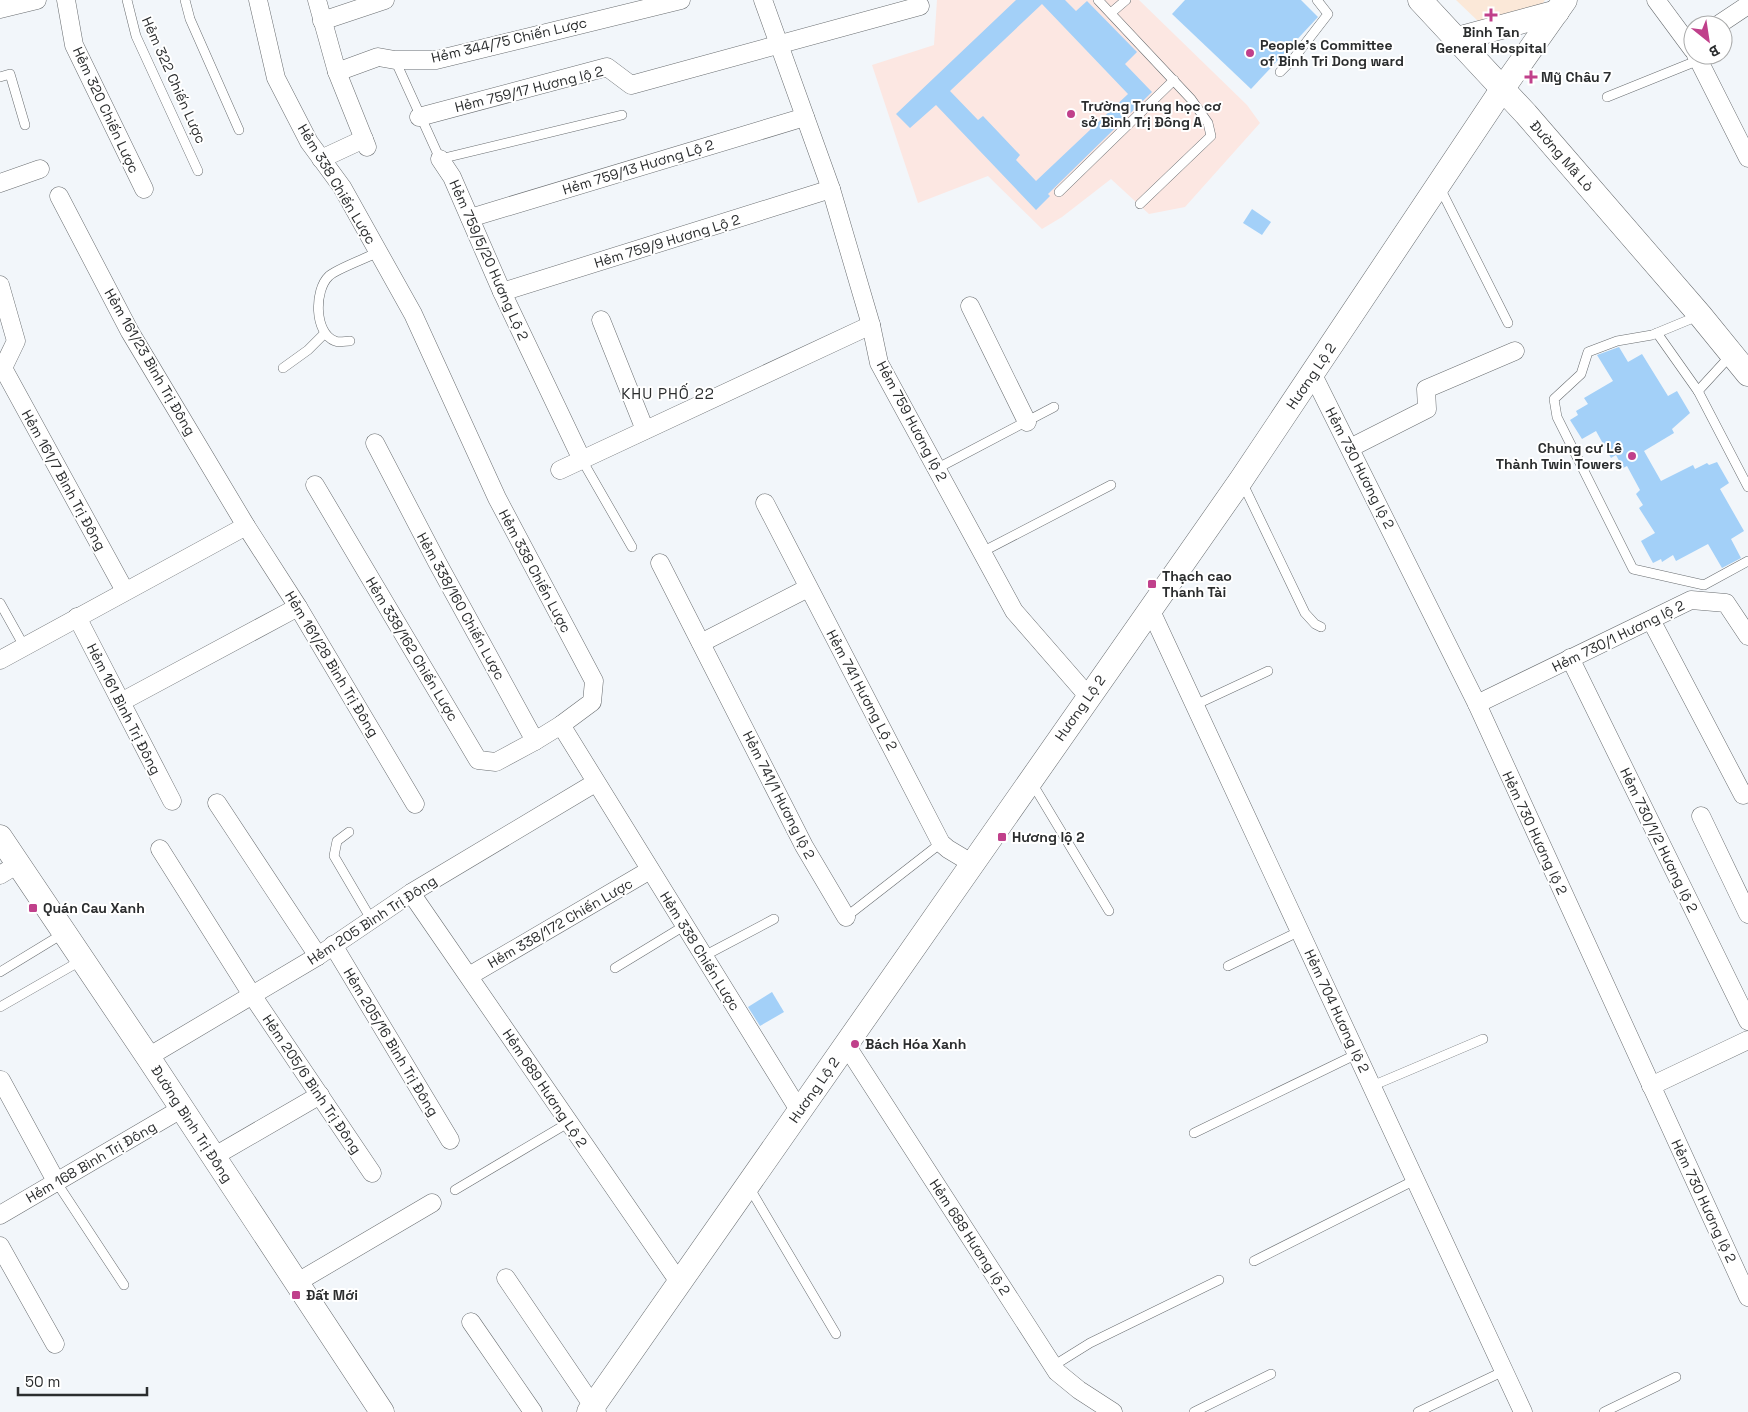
<svg xmlns="http://www.w3.org/2000/svg" width="1748" height="1412" viewBox="0 0 1748 1412" font-family="'Space Grotesk',sans-serif">
<style>
.education{fill:#fce7e2}
.medical{fill:#fbe8d8}
.building{fill:#a3d0f8;fill-rule:evenodd}
.lines{fill:none;stroke-linecap:round;stroke-linejoin:round}
.lane-casing{stroke:#696d70;stroke-width:10}
.street-casing{stroke:#696d70;stroke-width:19}
.secondary-casing{stroke:#696d70;stroke-width:25}
.lane{stroke:#fff;stroke-width:9}
.street{stroke:#fff;stroke-width:18}
.secondary{stroke:#fff;stroke-width:24}
.poi-dot{fill:#c0408b;stroke:#fff;stroke-width:2}
.labels{text-anchor:middle;stroke-width:4;stroke-linejoin:round;paint-order:stroke}
.poi-label{font-size:14px;font-weight:bold;fill:#2b2d2e;stroke:#fff;text-anchor:start}
.street-label{font-size:14px;fill:#2b2d2e;stroke:#fff}
.neighbourhood-label{font-size:15px;letter-spacing:1px;fill:#2b2d2e;stroke:#fff}
</style>
<rect width="100%" height="100%" fill="#f2f6fa"/>
<polygon class="education" points="937,0 1139,0 1247,105 1260,123 1185,207 1149,214 1111,179 1062,217 1042,229 988,176 918,203 872,65 934,45"/>
<polygon class="medical" points="1456,0 1545,0 1541,6 1480,23"/>
<g class="building">
<path d="M 1016,0 L 1065,0 L 1076,11 L 1087,1 L 1137,52 L 1125,64 L 1152,92 L 1048,194 L 1050,196 L 1036,210 L 936,105 L 910,128 L 896,114 ZM 1042,4 L 1128,94 L 1036,181 L 1016,160 L 1020,155 L 983,116 L 978,120 L 950,91 Z"/>
<polygon points="1185,0 1301,0 1318,17 1251,89 1172,14"/>
<polygon points="1252,209 1271,222 1262,235 1243,223"/>
<polygon points="1619,347 1628,362 1642,354 1668,396 1677,391 1690,413 1672,429 1674,433 1644,451 1661,481 1693,465 1695,469 1707,463 1709,465 1717,462 1729,483 1720,489 1744,531 1731,539 1741,558 1722,568 1708,544 1676,561 1673,555 1662,562 1661,559 1653,563 1641,541 1655,533 1639,508 1643,505 1636,494 1640,490 1627,466 1623,468 1616,455 1611,458 1596,431 1582,439 1570,420 1578,415 1576,411 1588,404 1584,398 1613,381 1597,355"/>
<polygon points="772,992 784,1012 760,1026 748,1007"/>
</g>
<g class="lines">
<g class="lane-casing">
<g id="lane">
<polyline points="127,0 136,36 198,171"/>
<polyline points="185,0 190,19 239,130"/>
<polyline points="1098,0 1191,99 1208,123 1211,136 1140,204"/>
<polyline points="1112,12 1126,0"/>
<polyline points="395,60 440,159 622,115"/>
<polyline points="1280,72 1294,58 1328,14 1317,0"/>
<polyline points="0,77 10,74 25,125"/>
<polyline points="1607,97 1699,60"/>
<polyline points="1439,186 1508,323"/>
<polyline points="1059,192 1174,80"/>
<polyline points="1698,316 1652,335 1617,341 1588,352 1581,374 1554,399 1557,417 1633,569 1704,585 1748,561"/>
<polyline points="1657,333 1698,391 1748,487"/>
<path d="M 350,341 C 346,341 339,343 335,341 C 314,333 314,290 329,276 C 336,269 367,258 378,252"/>
<polyline points="283,368 308,350 324,334"/>
<polyline points="1698,391 1731,355"/>
<polyline points="582,460 632,547"/>
<polyline points="936,469 1054,407"/>
<polyline points="1242,482 1305,613 1315,624 1321,627"/>
<polyline points="982,552 1111,485"/>
<polyline points="0,603 24,646"/>
<polyline points="1195,705 1268,671"/>
<polyline points="1032,783 1109,911"/>
<polyline points="349,832 337,841 334,856 371,919"/>
<polyline points="846,917 941,843"/>
<polyline points="704,956 774,919"/>
<polyline points="1228,966 1300,931"/>
<polyline points="615,968 684,926"/>
<polyline points="0,972 64,933"/>
<polyline points="0,1007 82,960"/>
<polyline points="1372,1086 1483,1039"/>
<polyline points="1194,1133 1357,1054"/>
<polyline points="57,1183 124,1285"/>
<polyline points="749,1187 836,1334"/>
<polyline points="455,1190 568,1123"/>
<polyline points="1254,1261 1415,1180"/>
<polyline points="1053,1366 1090,1343 1219,1280"/>
<polyline points="1194,1412 1271,1374"/>
<polyline points="1418,1412 1504,1371"/>
<polyline points="1604,1412 1676,1377"/>
</g>
</g>
<g class="street-casing">
<g id="street">
<polyline points="66,0 74,45 144,189"/>
<polyline points="258,0 276,78 309,142 342,187 413,314 497,498 594,681 592,702 561,725 799,1110"/>
<polyline points="317,0 337,72 367,147"/>
<polyline points="763,0 831,189 871,325 879,363 1014,611 1088,696"/>
<polyline points="1656,0 1693,50"/>
<polyline points="0,9 37,0"/>
<polyline points="322,21 385,0"/>
<polyline points="1718,25 1748,5"/>
<polyline points="1696,55 1748,158"/>
<polyline points="337,72 378,57 395,60 436,60 681,0"/>
<polyline points="419,117 607,67 631,85 920,6"/>
<polyline points="321,159 364,139"/>
<polyline points="440,159 452,177 502,292 582,460"/>
<polyline points="0,183 40,169"/>
<polyline points="59,196 130,332 246,526 298,607 415,804"/>
<polyline points="470,218 805,117"/>
<polyline points="0,285 16,341 3,368 125,591"/>
<polyline points="502,292 831,189"/>
<polyline points="970,306 1027,422"/>
<polyline points="601,320 645,430"/>
<polyline points="1312,373 1477,704 1748,1297"/>
<polyline points="375,443 437,562 535,741 561,725"/>
<polyline points="1350,448 1427,409 1426,389 1515,351"/>
<polyline points="560,470 871,325"/>
<polyline points="315,485 478,760 496,762 535,741"/>
<polyline points="765,503 941,843 948,849 973,864"/>
<polyline points="660,563 804,846 846,917"/>
<polyline points="1151,611 1523,1412"/>
<polyline points="77,617 172,801"/>
<polyline points="1651,620 1743,795"/>
<polyline points="701,643 808,588"/>
<polyline points="1570,658 1748,1021"/>
<polyline points="0,660 246,526"/>
<polyline points="121,702 298,607"/>
<polyline points="1477,704 1691,600 1726,603 1748,636"/>
<polyline points="217,803 318,956"/>
<polyline points="1701,816 1748,914"/>
<polyline points="160,849 252,995 372,1173"/>
<polyline points="0,875 18,864"/>
<polyline points="411,893 679,1282"/>
<polyline points="333,945 450,1140"/>
<polyline points="469,976 650,870"/>
<polyline points="846,1045 1057,1372 1079,1390 1113,1412"/>
<polyline points="148,1057 318,956 411,893 595,783"/>
<polyline points="1,1080 57,1183"/>
<polyline points="1651,1086 1748,1040"/>
<polyline points="213,1157 320,1095"/>
<polyline points="0,1215 181,1109"/>
<polyline points="0,1246 55,1344"/>
<polyline points="506,1278 597,1412"/>
<polyline points="296,1283 432,1203"/>
<polyline points="471,1322 533,1412"/>
</g>
</g>
<g class="secondary-casing">
<g id="secondary">
<polyline points="1420,0 1526,114 1700,315 1748,374"/>
<polyline points="1457,39 1557,12"/>
<polyline points="0,837 148,1057 382,1412"/>
<polyline points="589,1412 1241,480 1503,88 1565,0"/>
</g>
</g>
<use href="#lane" class="lane"/>
<use href="#street" class="street"/>
<use href="#secondary" class="secondary"/>
</g>
<g class="poi-dot">
<path d="M1488.5 7.5h5v5h5v5h-5v5h-5v-5h-5v-5h5z"/>
<circle cx="1250" cy="53" r="5"/>
<path d="M1528.5 69.5h5v5h5v5h-5v5h-5v-5h-5v-5h5z"/>
<circle cx="1071" cy="114" r="5"/>
<circle cx="1632" cy="456" r="5"/>
<rect x="1147" y="579" width="10" height="10" rx="2.5"/>
<rect x="997" y="832" width="10" height="10" rx="2.5"/>
<rect x="28" y="903" width="10" height="10" rx="2.5"/>
<circle cx="855" cy="1044" r="5"/>
<rect x="291" y="1290" width="10" height="10" rx="2.5"/>
</g>
<g class="labels">
<g class="poi-label">
<text x="1491" y="37" text-anchor="middle">Binh Tan<tspan x="1491" dy="16">General Hospital</tspan></text>
<text x="1260" y="50">People's Committee<tspan x="1260" dy="16">of Binh Tri Dong ward</tspan></text>
<text x="1541" y="82">Mỹ Châu 7</text>
<text x="1081" y="111">Trường Trung học cơ<tspan x="1081" dy="16">sở Bình Trị Đông A</tspan></text>
<text x="1622" y="453" text-anchor="end">Chung cư Lê<tspan x="1622" dy="16">Thành Twin Towers</tspan></text>
<text x="1162" y="581">Thạch cao<tspan x="1162" dy="16">Thanh Tài</tspan></text>
<text x="1012" y="842">Hương lộ 2</text>
<text x="43" y="913">Quán Cau Xanh</text>
<text x="865" y="1049">Bách Hóa Xanh</text>
<text x="306" y="1300">Đất Mới</text>
</g>
<g class="street-label">
<text transform="translate(509 40) rotate(-13)" y="5">Hẻm 344/75 Chiến Lược</text>
<text transform="translate(174 80) rotate(66)" y="5">Hẻm 322 Chiến Lược</text>
<text transform="translate(529 89) rotate(-14)" y="5">Hẻm 759/17 Hương lộ 2</text>
<text transform="translate(106 110) rotate(65)" y="5">Hẻm 320 Chiến Lược</text>
<text transform="translate(1562 156) rotate(49)" y="5">Đường Mã Lò</text>
<text transform="translate(638 167) rotate(-17)" y="5">Hẻm 759/13 Hương Lộ 2</text>
<text transform="translate(337 184) rotate(59)" y="5">Hẻm 338 Chiến Lược</text>
<text transform="translate(667 241) rotate(-17)" y="5">Hẻm 759/9 Hương Lộ 2</text>
<text transform="translate(489 260) rotate(66)" y="5">Hẻm 759/5/20 Hương Lộ 2</text>
<text transform="translate(150 362) rotate(60)" y="5">Hẻm 161/23 Bình Trị Đông</text>
<text transform="translate(1311 376) rotate(-56)" y="5">Hương Lộ 2</text>
<text transform="translate(912 421) rotate(62)" y="5">Hẻm 759 Hương lộ 2</text>
<text transform="translate(1360 468) rotate(63)" y="5">Hẻm 730 Hương lộ 2</text>
<text transform="translate(64 480) rotate(61)" y="5">Hẻm 161/7 Bình Trị Đông</text>
<text transform="translate(535 571) rotate(62)" y="5">Hẻm 338 Chiến Lược</text>
<text transform="translate(461 606) rotate(61)" y="5">Hẻm 338/160 Chiến Lược</text>
<text transform="translate(1618 636) rotate(-26)" y="5">Hẻm 730/1 Hương lộ 2</text>
<text transform="translate(412 649) rotate(59)" y="5">Hẻm 338/162 Chiến Lược</text>
<text transform="translate(332 664) rotate(59)" y="5">Hẻm 161/28 Bình Trị Đông</text>
<text transform="translate(862 690) rotate(62)" y="5">Hẻm 741 Hương Lộ 2</text>
<text transform="translate(1080 708) rotate(-55)" y="5">Hương Lộ 2</text>
<text transform="translate(124 709) rotate(63)" y="5">Hẻm 161 Bình Trị Đông</text>
<text transform="translate(779 795) rotate(63)" y="5">Hẻm 741/1 Hương lộ 2</text>
<text transform="translate(1535 833) rotate(65)" y="5">Hẻm 730 Hương lộ 2</text>
<text transform="translate(1659 840) rotate(64)" y="5">Hẻm 730/1/2 Hương lộ 2</text>
<text transform="translate(372 920) rotate(-33)" y="5">Hẻm 205 Bình Trị Đông</text>
<text transform="translate(560 923) rotate(-30)" y="5">Hẻm 338/172 Chiến Lược</text>
<text transform="translate(700 951) rotate(58)" y="5">Hẻm 338 Chiến Lược</text>
<text transform="translate(1337 1011) rotate(65)" y="5">Hẻm 704 Hương lộ 2</text>
<text transform="translate(391 1042) rotate(59)" y="5">Hẻm 205/16 Bình Trị Đông</text>
<text transform="translate(312 1084) rotate(56)" y="5">Hẻm 205/6 Bình Trị Đông</text>
<text transform="translate(545 1088) rotate(56)" y="5">Hẻm 689 Hương Lộ 2</text>
<text transform="translate(814 1090) rotate(-55)" y="5">Hương Lộ 2</text>
<text transform="translate(192 1124) rotate(57)" y="5">Đường Bình Trị Đông</text>
<text transform="translate(91 1162) rotate(-30)" y="5">Hẻm 168 Bình Trị Đông</text>
<text transform="translate(1704 1201) rotate(65)" y="5">Hẻm 730 Hương lộ 2</text>
<text transform="translate(970 1237) rotate(57)" y="5">Hẻm 688 Hương lộ 2</text>
</g>
<g class="neighbourhood-label">
<text x="668" y="399">KHU PHỐ 22</text>
</g>
</g>
<g transform="translate(1708 40) rotate(150)"><circle r="24" fill="#ffffff" stroke="#aaabab"/>
<path d="M0-4L9 19L0 12L-9 19Z" fill="#c0408b"/>
<text y="-8" font-size="14" font-weight="bold" text-anchor="middle" fill="#2b2d2e">B</text>
</g>
<path d="M18 1387v8h129v-8" fill="none" stroke="#2b2d2e" stroke-width="2.5"/>
<text x="25" y="1387" font-size="15" fill="#2b2d2e" stroke="#ffffff" stroke-width="4" paint-order="stroke">50 m</text>
</svg>
